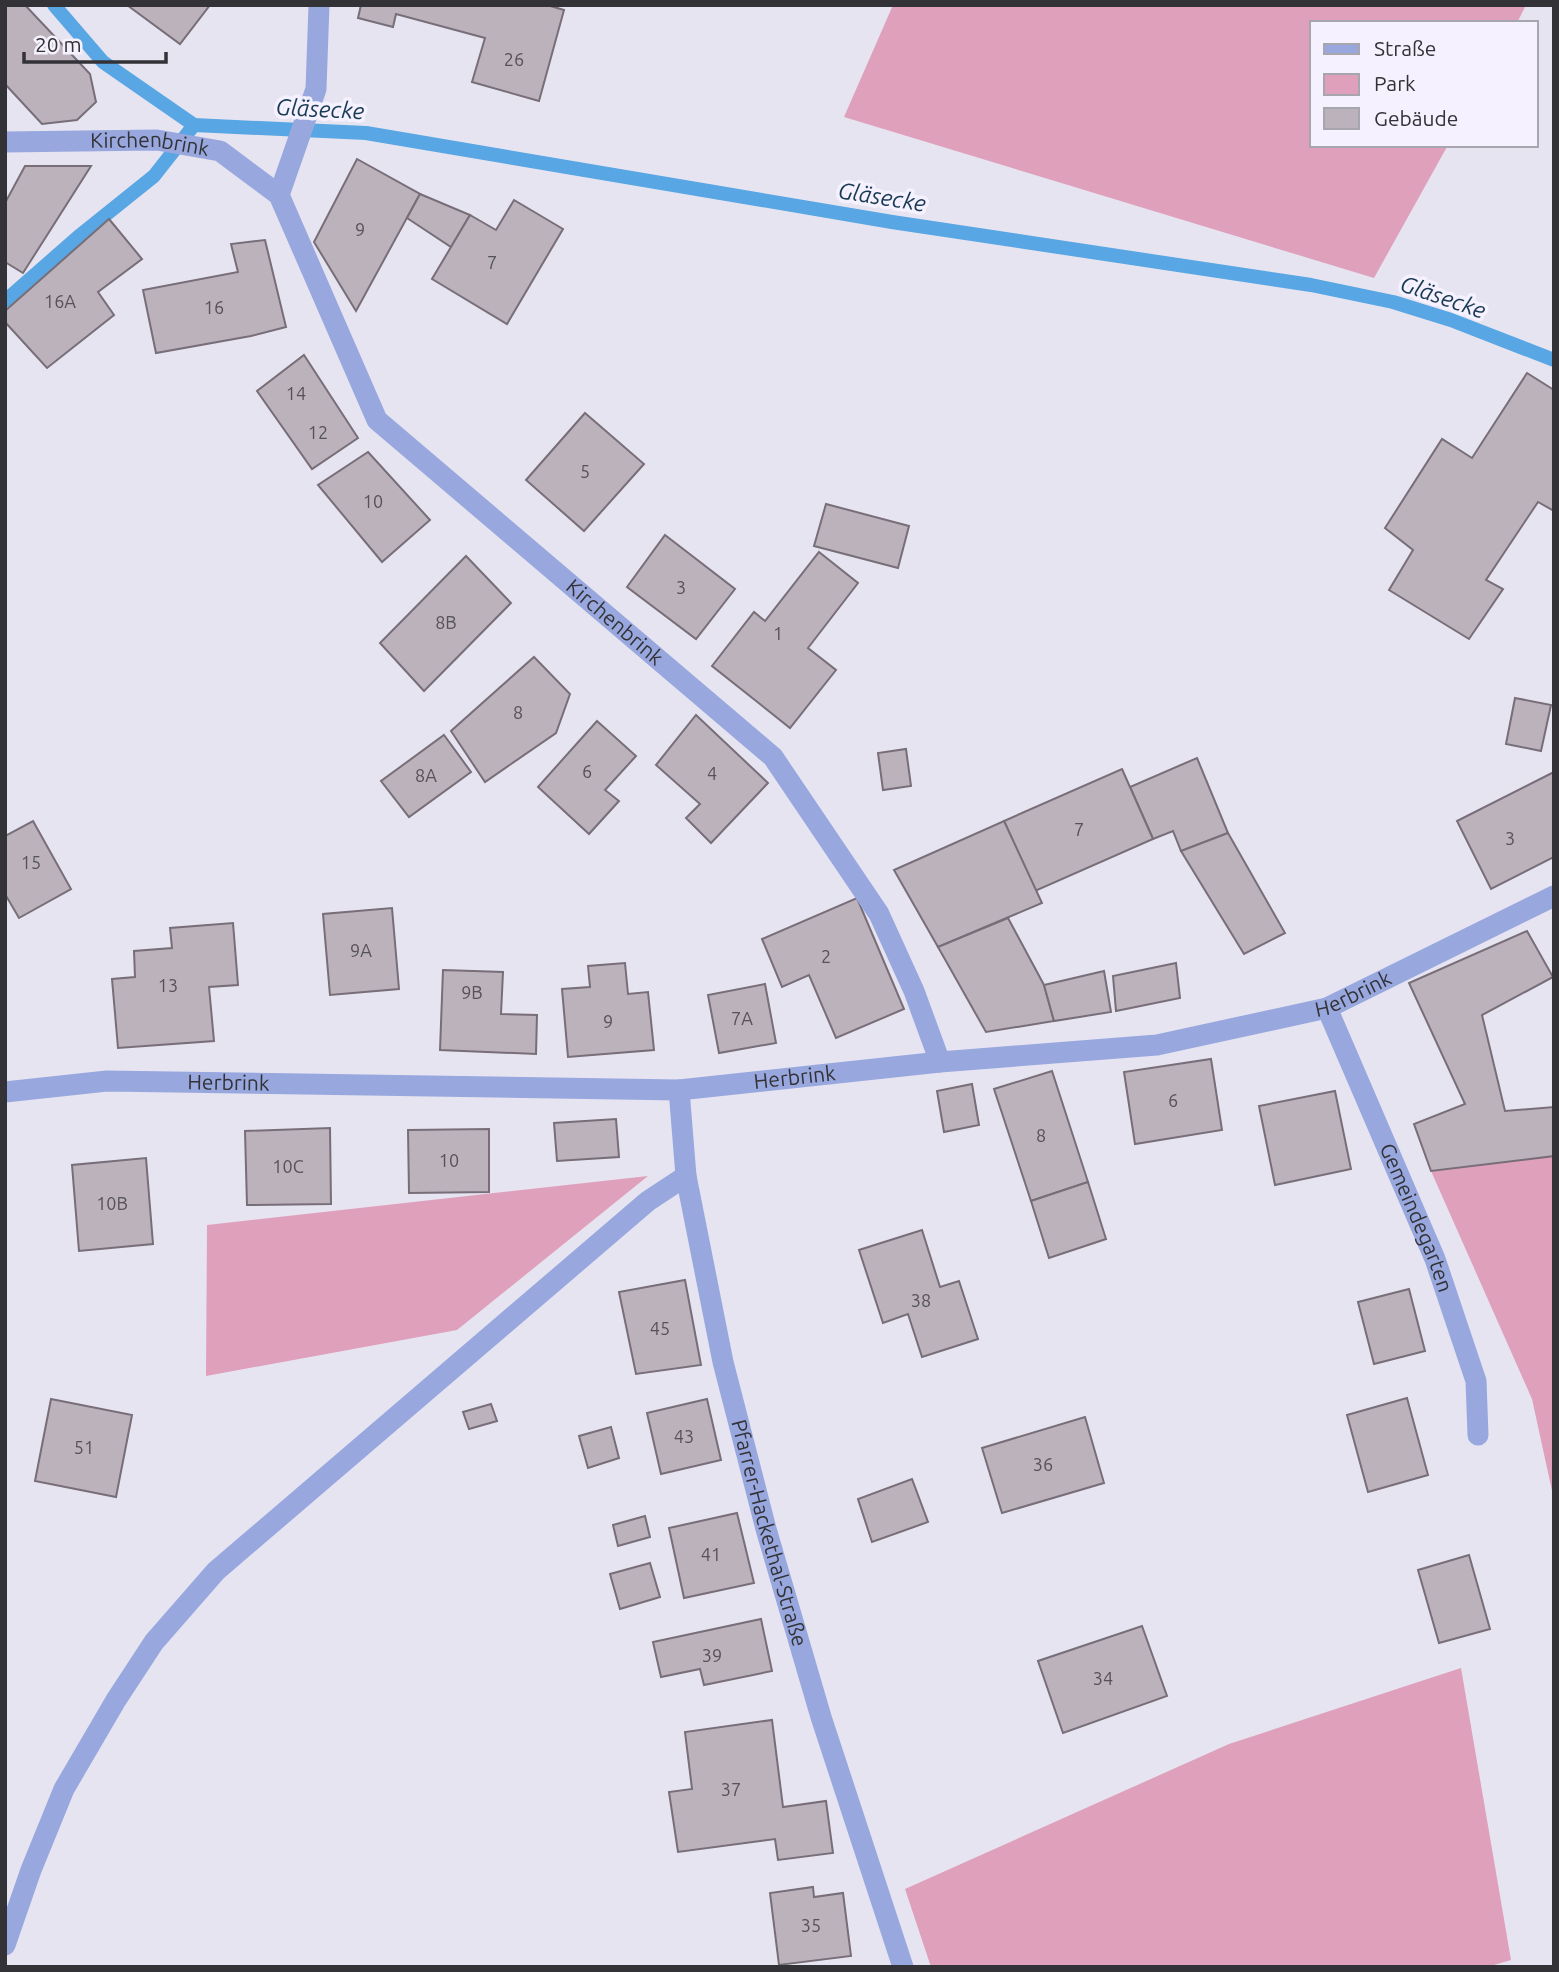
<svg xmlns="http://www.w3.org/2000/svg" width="1559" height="1972" viewBox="0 0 1559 1972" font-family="Ubuntu,sans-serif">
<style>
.green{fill:#dea0bb}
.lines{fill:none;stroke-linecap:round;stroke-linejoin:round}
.stream{stroke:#58a6e3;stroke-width:14}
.building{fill:#bcb2bc;stroke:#776e78;stroke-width:2}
.minor{stroke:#98a8de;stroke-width:21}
.labels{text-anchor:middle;stroke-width:7;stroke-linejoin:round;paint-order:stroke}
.number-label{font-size:18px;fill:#555258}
.street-label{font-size:21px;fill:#333237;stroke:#f5f1fe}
.water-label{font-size:23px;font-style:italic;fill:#193a54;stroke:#f5f1fe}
</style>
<rect width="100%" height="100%" fill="#e7e4f1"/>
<g class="green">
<polygon points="893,5 1526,5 1517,23 1312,23 1312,145 1448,145 1374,278 844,117"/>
<polygon points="1554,1156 1554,1500 1532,1399 1431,1171"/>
<polygon points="648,1176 457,1330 206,1376 207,1225"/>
<polygon points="1461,1668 1511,1960 1487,1967 931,1967 905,1889 1229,1744"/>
</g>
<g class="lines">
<g class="stream">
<polyline points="54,5 103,62 194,125 366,133 892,222 1311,285 1393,302 1451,320 1554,360"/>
<polyline points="5,301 78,237 154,176 194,125"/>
</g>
</g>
<g class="building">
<polygon points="5,5 25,5 90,74 96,102 77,120 42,124 5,84"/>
<polygon points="127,5 210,5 180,44"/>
<polygon points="361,5 547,5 564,10 539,101 472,82 485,38 396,14 393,27 358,18"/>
<polygon points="357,159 420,194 356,311 314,242"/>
<polygon points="25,166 91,166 23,273 5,262 5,203"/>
<polygon points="420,194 470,215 451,247 407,218"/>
<polygon points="514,200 563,229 507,324 432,279 470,215 496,230"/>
<polygon points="109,219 142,259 98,292 114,315 47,368 5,322 5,311"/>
<polygon points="265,240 286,327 251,336 156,353 143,290 238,272 231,244"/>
<polygon points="304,355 358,438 312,469 257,391"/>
<polygon points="1527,373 1554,390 1554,511 1538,502 1486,580 1503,589 1469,639 1389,590 1413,550 1385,528 1442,439 1472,458"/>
<polygon points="585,413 644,464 584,531 526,480"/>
<polygon points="368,452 430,520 382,562 318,485"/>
<polygon points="826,504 909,526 898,568 814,546"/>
<polygon points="665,535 735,589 696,639 627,587"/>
<polygon points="819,552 858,583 808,648 836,670 790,728 712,666 754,612 765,621"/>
<polygon points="466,556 511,603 424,691 380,643"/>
<polygon points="534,657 570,694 556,733 485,782 451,731"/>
<polygon points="1515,698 1551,705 1541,751 1506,744"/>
<polygon points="696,715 768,783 711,843 686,818 700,804 656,765"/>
<polygon points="597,721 636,756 605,790 619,801 589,834 538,787"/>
<polygon points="444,735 471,772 409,817 381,781"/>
<polygon points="906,749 911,786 883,790 878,753"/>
<polygon points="1197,758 1228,833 1181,851 1173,831 1153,839 1130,787"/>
<polygon points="1122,769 1153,839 1035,891 1004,821"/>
<polygon points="1554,772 1554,857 1491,889 1457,821"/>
<polygon points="33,821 71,889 19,918 5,894 5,836"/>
<polygon points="1004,821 1042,903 938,947 894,870"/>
<polygon points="1228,833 1285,933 1244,954 1181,851"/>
<polygon points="857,898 904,1009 836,1038 809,975 782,987 762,939"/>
<polygon points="392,908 399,989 330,995 323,914"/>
<polygon points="1008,918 1044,985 1054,1021 986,1032 938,947"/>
<polygon points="233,923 238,985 209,987 214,1041 118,1048 112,979 135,977 134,951 172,948 170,928"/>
<polygon points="1527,931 1553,977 1482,1015 1505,1111 1554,1107 1554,1156 1431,1171 1414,1124 1465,1104 1409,983"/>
<polygon points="625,963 628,994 648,992 654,1050 568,1057 562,989 590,987 588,966"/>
<polygon points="1176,963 1180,998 1116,1011 1113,976"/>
<polygon points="443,970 503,972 501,1014 537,1015 536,1054 440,1050"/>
<polygon points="1104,971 1111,1012 1054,1021 1044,985"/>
<polygon points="765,984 776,1043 719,1053 708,995"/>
<polygon points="1211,1059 1222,1130 1135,1144 1124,1072"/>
<polygon points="1052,1071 1088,1182 1031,1201 994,1089"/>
<polygon points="972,1084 979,1125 944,1132 937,1091"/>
<polygon points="1335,1091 1351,1169 1275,1185 1259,1106"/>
<polygon points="616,1119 619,1157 557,1161 554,1123"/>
<polygon points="330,1128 331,1204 247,1205 245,1131"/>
<polygon points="489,1129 489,1192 409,1193 408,1130"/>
<polygon points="146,1158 153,1244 79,1251 72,1165"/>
<polygon points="1088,1182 1106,1239 1049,1258 1031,1201"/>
<polygon points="922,1230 940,1287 959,1281 978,1339 922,1357 908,1314 883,1323 859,1250"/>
<polygon points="685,1280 701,1365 636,1374 619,1292"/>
<polygon points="1409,1289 1425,1351 1374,1364 1358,1302"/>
<polygon points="1407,1398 1428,1475 1368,1492 1347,1415"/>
<polygon points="51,1399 132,1415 116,1497 35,1481"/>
<polygon points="707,1399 721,1460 661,1474 647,1413"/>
<polygon points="491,1404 497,1421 469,1429 463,1412"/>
<polygon points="1085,1417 1104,1483 1002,1513 982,1448"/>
<polygon points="611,1427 619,1458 588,1468 579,1436"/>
<polygon points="912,1479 928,1522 872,1542 858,1499"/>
<polygon points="737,1513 754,1583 684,1598 669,1528"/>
<polygon points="645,1516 650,1537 618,1546 613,1525"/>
<polygon points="1469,1555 1490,1629 1439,1643 1418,1570"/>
<polygon points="650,1563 660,1597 620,1609 610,1574"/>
<polygon points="761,1619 772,1671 704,1685 700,1669 661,1677 653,1642"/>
<polygon points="1142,1626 1167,1696 1063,1733 1038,1661"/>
<polygon points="772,1720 783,1807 826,1801 833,1853 778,1860 775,1839 678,1852 669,1792 692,1789 685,1732"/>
<polygon points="813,1887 814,1897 843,1893 851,1956 779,1965 770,1893"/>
</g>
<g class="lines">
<g class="minor">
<path id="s1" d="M 5,142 L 157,140 L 220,151 L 279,195 L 377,420 L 773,757 L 879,914 L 914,991 L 940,1062"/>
<polyline points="279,195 316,89 319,5"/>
<path id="s2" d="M 1327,1008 L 1435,1259 L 1476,1381 L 1478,1435"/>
<path id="s3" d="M 679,1090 L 686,1176 L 723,1362 L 766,1529 L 821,1717 L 903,1967"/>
<path id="s4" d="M 5,1092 L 107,1081 L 679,1090 L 940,1062 L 1157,1045 L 1327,1008 L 1554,896"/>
<polyline points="5,1945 31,1870 64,1789 116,1700 154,1642 216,1571 648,1201 686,1176"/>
</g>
</g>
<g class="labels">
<g class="number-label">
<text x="514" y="66">26</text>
<text x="360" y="236">9</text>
<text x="492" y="269">7</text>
<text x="60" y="308">16A</text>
<text x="214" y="314">16</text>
<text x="296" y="400">14</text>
<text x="318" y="439">12</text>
<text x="585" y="478">5</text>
<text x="373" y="508">10</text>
<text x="681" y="594">3</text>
<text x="446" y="629">8B</text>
<text x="778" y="640">1</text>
<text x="518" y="719">8</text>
<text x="587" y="778">6</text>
<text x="712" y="780">4</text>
<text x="426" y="782">8A</text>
<text x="1079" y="836">7</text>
<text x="1510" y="845">3</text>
<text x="31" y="869">15</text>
<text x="361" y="957">9A</text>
<text x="826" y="963">2</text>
<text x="168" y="992">13</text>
<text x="472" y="999">9B</text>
<text x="742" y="1025">7A</text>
<text x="608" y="1028">9</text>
<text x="1173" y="1107">6</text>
<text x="1041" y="1142">8</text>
<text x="449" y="1167">10</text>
<text x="288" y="1173">10C</text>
<text x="112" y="1210">10B</text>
<text x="921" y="1307">38</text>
<text x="660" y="1335">45</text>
<text x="684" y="1443">43</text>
<text x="84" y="1454">51</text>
<text x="1043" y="1471">36</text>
<text x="711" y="1561">41</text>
<text x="712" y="1662">39</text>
<text x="1103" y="1685">34</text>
<text x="731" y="1796">37</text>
<text x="811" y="1932">35</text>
</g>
<g class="street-label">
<text dy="7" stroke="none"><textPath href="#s1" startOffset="145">Kirchenbrink</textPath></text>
<text dy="7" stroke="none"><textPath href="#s1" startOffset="847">Kirchenbrink</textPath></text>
<text dy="7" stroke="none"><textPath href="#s4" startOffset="1358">Herbrink</textPath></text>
<text dy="7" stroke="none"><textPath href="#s4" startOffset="791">Herbrink</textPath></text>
<text dy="7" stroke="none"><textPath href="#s4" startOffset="224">Herbrink</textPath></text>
<text dy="7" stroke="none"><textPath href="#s2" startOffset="228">Gemeindegarten</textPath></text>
<text dy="7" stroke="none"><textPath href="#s3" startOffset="453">Pfarrer-Hackethal-Straße</textPath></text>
</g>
<g class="water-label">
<text transform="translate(320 109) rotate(3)" y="8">Gläsecke</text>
<text transform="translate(882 197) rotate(9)" y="8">Gläsecke</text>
<text transform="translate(1443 297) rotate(19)" y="8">Gläsecke</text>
</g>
</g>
<rect width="1559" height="1972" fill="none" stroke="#333237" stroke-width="14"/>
<rect x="1310" y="21" width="228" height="126" fill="#f5f1fe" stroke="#a7a5ae" stroke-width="2"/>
<rect x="1324" y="44" width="35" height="10" fill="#98a8de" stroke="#a7a5ae" stroke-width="2"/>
<text x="1374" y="56" font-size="21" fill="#333237">Straße</text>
<rect x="1324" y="74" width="35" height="21" fill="#dea0bb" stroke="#a7a5ae" stroke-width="2"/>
<text x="1374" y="91" font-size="21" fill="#333237">Park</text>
<rect x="1324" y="108" width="35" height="21" fill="#bcb2bc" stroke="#a7a5ae" stroke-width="2"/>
<text x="1374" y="126" font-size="21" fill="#333237">Gebäude</text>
<path d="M24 52v10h142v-10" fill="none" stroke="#333237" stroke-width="3.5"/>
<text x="35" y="52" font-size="21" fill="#333237" stroke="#f5f1fe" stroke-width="5" paint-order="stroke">20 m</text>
</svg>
